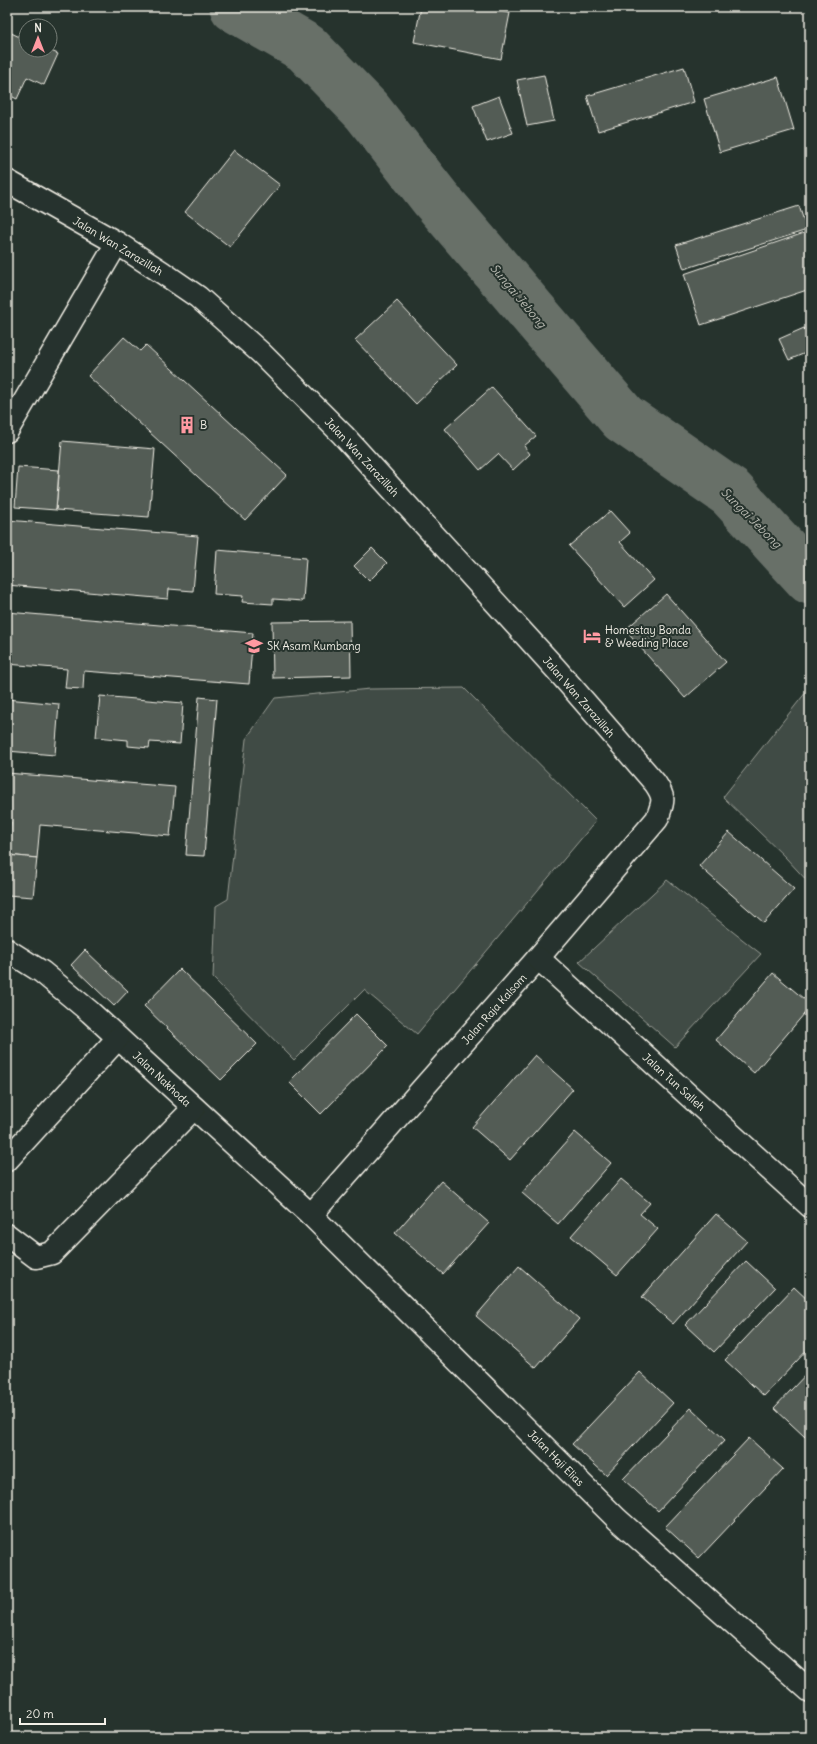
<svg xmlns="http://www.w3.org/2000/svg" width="817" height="1744" viewBox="0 0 817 1744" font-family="Delius,sans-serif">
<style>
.green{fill:#414b45;stroke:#9a9e96}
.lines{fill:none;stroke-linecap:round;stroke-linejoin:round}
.river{stroke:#676f68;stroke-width:51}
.building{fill:#525c55;stroke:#f4f1e8}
.minor-casing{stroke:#f4f1e8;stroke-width:25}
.minor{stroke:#26332d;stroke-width:22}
.labels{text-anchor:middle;stroke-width:4;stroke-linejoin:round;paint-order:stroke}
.street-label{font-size:11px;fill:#f4f1e8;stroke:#26332d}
.poi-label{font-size:11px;fill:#f4f1e8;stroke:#26332d;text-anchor:start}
.water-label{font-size:12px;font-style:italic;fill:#bcbdb5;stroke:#26332d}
</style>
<rect width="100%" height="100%" fill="#26332d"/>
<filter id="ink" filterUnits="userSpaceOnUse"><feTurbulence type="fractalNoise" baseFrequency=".025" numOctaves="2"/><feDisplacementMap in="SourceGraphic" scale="8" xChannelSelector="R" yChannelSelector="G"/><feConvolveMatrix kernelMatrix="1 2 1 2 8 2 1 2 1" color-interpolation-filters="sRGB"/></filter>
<g filter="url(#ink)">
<g class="green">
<polygon points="810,687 810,884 786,858 723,797"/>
<polygon points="464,688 596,821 417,1034 364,990 294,1060 213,978 216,906 228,899 246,739 275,698 370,689"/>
<polygon points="667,880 761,954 675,1047 579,962"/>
</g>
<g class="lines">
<polyline class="river" points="235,7 306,48 367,111 435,198 623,418 731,493 810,579"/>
</g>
<g class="building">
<polygon points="421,7 477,7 510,13 501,59 414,42"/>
<polygon points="7,31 26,40 26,50 49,50 58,54 44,85 27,77 17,99 7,94"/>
<polygon points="684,67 694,102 598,131 587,96"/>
<polygon points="544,75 554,121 527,126 517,80"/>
<polygon points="778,77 794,130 720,152 704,99"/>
<polygon points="499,96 513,133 487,142 473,106"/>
<polygon points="234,150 280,185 230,247 185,212"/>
<polygon points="799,206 807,230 684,269 676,245"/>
<polygon points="810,231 810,289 701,325 684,274"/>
<polygon points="397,301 457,365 416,404 355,340"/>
<polygon points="804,328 810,340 810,351 789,360 779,339"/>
<polygon points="124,337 140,351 146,345 287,475 245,520 88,376"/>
<polygon points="492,387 536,436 524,446 530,454 513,470 498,454 480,470 445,429"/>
<polygon points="62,441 155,449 149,517 56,510"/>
<polygon points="18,467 59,470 56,510 15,507"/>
<polygon points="610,511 630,533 620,542 654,580 624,607 569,546"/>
<polygon points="7,520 198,536 193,591 169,589 168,599 7,585"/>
<polygon points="372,548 387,563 369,581 354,566"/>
<polygon points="217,550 306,558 303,601 273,599 273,604 242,602 243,596 214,594"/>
<polygon points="666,594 726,662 685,698 625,630"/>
<polygon points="7,612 253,633 249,684 84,671 83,689 65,688 67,669 7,664"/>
<polygon points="350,621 351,676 273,678 272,622"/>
<polygon points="100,696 183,703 180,744 150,742 149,748 128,746 128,740 96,737"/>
<polygon points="199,697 217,699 204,856 186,855"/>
<polygon points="7,699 59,704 55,755 7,751"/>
<polygon points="7,773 175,787 170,836 40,825 37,858 8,855 11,822 7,822"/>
<polygon points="729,832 794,889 764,923 699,866"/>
<polygon points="7,855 37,858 33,897 7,895"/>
<polygon points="85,950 128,991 114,1006 71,965"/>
<polygon points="180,969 257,1044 221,1080 144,1006"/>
<polygon points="773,973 810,1004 810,1007 754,1073 716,1040"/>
<polygon points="356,1014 388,1046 321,1114 289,1082"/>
<polygon points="535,1055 573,1089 510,1160 472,1127"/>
<polygon points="575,1132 611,1163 558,1224 522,1193"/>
<polygon points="621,1179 650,1203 640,1214 658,1229 617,1275 571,1236"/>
<polygon points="441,1181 489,1223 443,1274 395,1233"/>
<polygon points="716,1214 747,1241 673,1324 642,1297"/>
<polygon points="746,1261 775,1288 714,1352 685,1325"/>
<polygon points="519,1266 579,1319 536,1368 476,1316"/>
<polygon points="794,1287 810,1302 810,1347 764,1396 725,1360"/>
<polygon points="810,1370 810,1431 805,1437 774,1408"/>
<polygon points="640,1372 673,1403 606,1475 572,1444"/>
<polygon points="691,1408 725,1440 658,1511 623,1479"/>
<polygon points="749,1438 783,1469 699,1558 665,1527"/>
<polygon points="810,1623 810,1636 804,1630"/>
</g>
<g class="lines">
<g class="minor-casing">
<g id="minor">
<path d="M 7,181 L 117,243 L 163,273 L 198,297 L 261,353 L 343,435 L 556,669 L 655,783 C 666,799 663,802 657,819 L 538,958 L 311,1215"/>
<polyline points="7,431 117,243"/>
<polyline points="7,950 42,972 90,1012 311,1215 617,1519 810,1691"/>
<polyline points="538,958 810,1206"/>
<polyline points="7,1160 118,1038"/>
<polyline points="7,1235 36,1257 52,1253 194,1108"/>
</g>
</g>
<use href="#minor" class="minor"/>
</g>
</g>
<defs>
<g id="building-bare" transform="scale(1.38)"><path d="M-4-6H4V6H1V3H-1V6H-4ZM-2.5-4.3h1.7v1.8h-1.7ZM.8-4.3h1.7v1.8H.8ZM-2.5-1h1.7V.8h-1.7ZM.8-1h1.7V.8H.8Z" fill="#ff9aa2" stroke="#26332d" stroke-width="2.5" paint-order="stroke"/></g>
<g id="hotel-bare" transform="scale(1.38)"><path d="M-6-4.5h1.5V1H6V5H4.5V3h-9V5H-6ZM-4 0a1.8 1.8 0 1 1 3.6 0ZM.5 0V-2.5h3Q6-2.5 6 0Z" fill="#ff9aa2" stroke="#26332d" stroke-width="2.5" paint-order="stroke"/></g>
<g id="school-bare" transform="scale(1.38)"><path d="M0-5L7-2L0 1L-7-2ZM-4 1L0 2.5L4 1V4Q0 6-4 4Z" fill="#ff9aa2" stroke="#26332d" stroke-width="2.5" paint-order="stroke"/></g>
</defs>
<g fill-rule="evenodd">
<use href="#building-bare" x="187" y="425"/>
<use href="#hotel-bare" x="592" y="636"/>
<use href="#school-bare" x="254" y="646"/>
</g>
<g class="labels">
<g class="street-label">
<text transform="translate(118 246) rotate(31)" y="4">Jalan Wan Zarazillah</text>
<text transform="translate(362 457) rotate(47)" y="4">Jalan Wan Zarazillah</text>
<text transform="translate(579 697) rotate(49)" y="4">Jalan Wan Zarazillah</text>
<text transform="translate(494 1009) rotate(-48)" y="4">Jalan Raja Kalsom</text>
<text transform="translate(162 1079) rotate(43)" y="4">Jalan Nakhoda</text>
<text transform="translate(674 1082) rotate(42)" y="4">Jalan Tun Salleh</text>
<text transform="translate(556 1458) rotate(45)" y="4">Jalan Haji Elias</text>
</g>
<g class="poi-label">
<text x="200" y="429">B</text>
<text x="605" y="634">Homestay Bonda<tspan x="605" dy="13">&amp; Weeding Place</tspan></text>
<text x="267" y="650">SK Asam Kumbang</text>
</g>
<g class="water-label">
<text transform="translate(518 296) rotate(50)" y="4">Sungai Jebong</text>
<text transform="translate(751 518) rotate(45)" y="4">Sungai Jebong</text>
</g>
</g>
<rect width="817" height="1744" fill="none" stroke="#26332d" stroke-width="24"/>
<rect x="12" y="12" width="793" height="1720" fill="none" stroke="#f4f1e8" stroke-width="1.5" filter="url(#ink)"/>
<g transform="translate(38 38)"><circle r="19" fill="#26332d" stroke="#787f78"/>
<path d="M0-3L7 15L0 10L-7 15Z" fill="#ff9aa2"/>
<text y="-6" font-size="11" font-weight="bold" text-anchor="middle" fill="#f4f1e8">N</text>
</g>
<path d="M20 1718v6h85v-6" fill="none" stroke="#f4f1e8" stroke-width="2"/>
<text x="26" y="1718" font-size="12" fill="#f4f1e8" stroke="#26332d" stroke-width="3" paint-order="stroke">20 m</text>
</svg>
